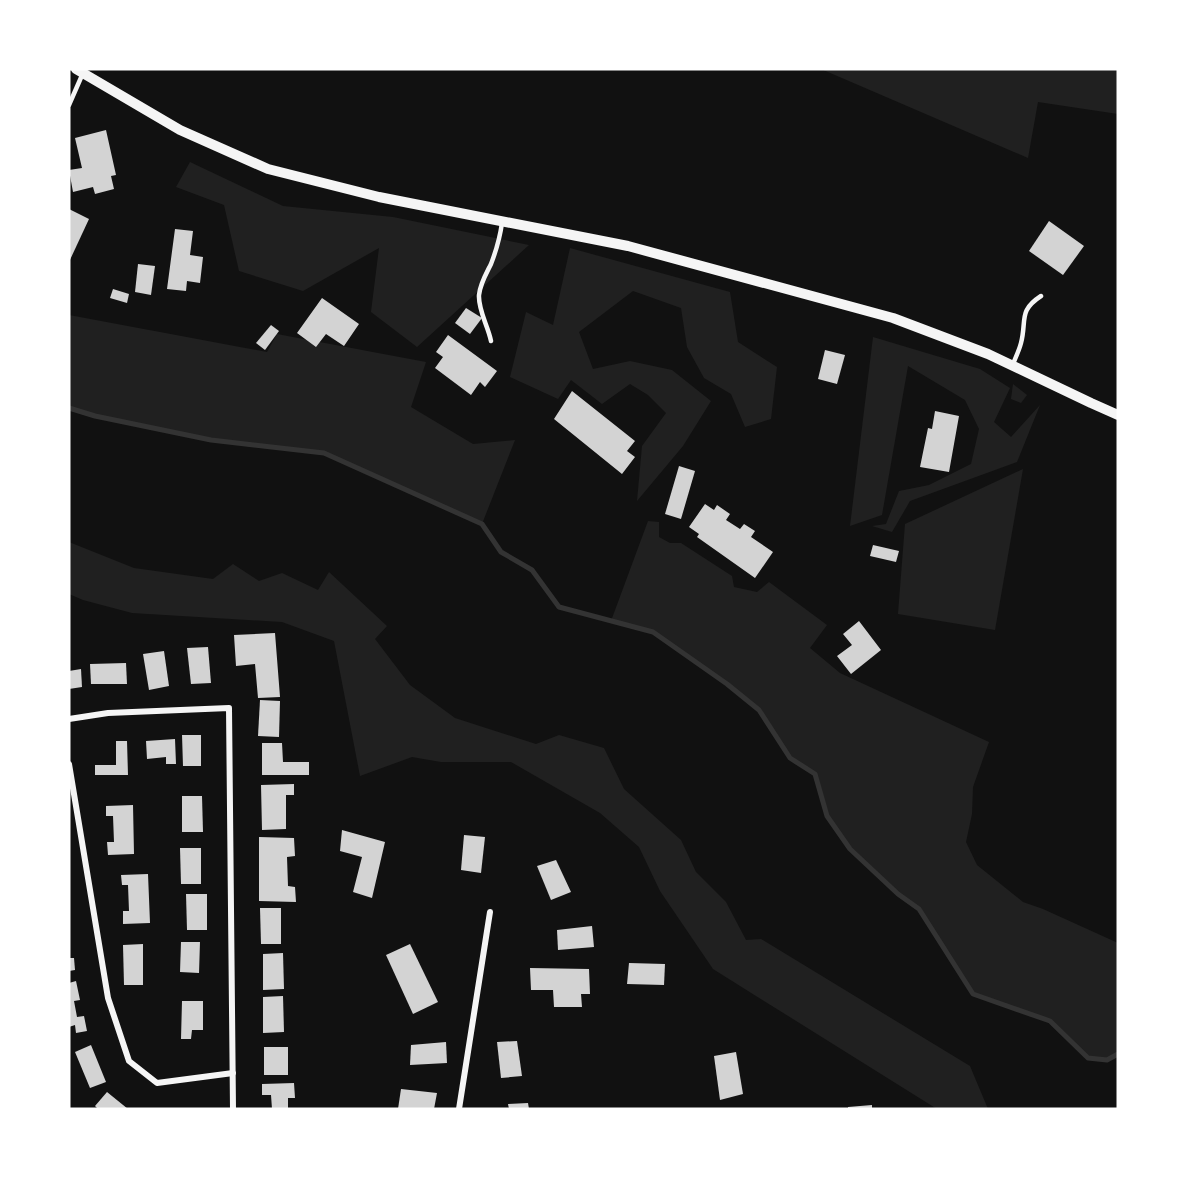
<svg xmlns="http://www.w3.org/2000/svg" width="1187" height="1178" viewBox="0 0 1187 1178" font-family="'Nunito Sans',sans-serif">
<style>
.green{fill:#202020}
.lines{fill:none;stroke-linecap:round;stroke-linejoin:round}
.stream{stroke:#333;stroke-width:5}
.building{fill:#d3d3d3}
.service{stroke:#f5f5f5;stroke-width:4.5}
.minor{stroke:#f5f5f5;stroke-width:6}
.tertiary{stroke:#f5f5f5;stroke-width:10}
</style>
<rect width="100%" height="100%" fill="#111"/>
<g class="green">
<polygon points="821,69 1118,69 1118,114 1038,102 1028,158"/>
<polygon points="190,162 283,206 393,217 529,245 417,347 371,312 379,248 303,291 239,271 224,205 176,187"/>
<polygon points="570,248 730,292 738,342 777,367 771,419 745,427 731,394 704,378 687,347 681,308 633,291 579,332 593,369 630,361 672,370 711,401 683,446 637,501 642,446 666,413 648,395 630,384 602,404 571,380 558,399 510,377 526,312 553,325"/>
<polygon points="69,315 267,352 277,334 426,362 411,407 473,444 515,440 482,524 324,453 211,440 95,416 69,408"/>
<polygon points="873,337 980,369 1010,388 994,422 1011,437 1040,405 1017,462 910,501 892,532 872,526 886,524 899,491 929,485 971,464 979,429 965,400 908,366 882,515 850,526"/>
<polygon points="1013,384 1027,395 1021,403 1011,399"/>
<polygon points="1023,469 995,630 898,614 905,524"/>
<polygon points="648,521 659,522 659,537 670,543 681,543 732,576 734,587 757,592 769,582 827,625 810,648 840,673 989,742 973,787 972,814 966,842 977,865 1023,902 1043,909 1118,943 1118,1054 1107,1060 1088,1058 1050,1021 973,994 919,909 898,894 850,849 827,816 815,774 790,758 759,710 727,684 653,632 611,621"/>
<polygon points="69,542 134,568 213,579 233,564 259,581 282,573 318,590 329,572 387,626 375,639 410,685 455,718 536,744 559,735 604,748 624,789 681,840 696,872 726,902 746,940 761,939 970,1066 988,1109 937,1109 713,969 660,891 639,847 600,813 511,762 441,762 412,757 360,776 334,641 282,622 132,613 83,600 69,594"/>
</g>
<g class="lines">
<polyline class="stream" points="69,408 95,416 211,440 324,453 482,524 501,552 532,570 559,607 653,632 727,684 759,710 790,758 815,774 827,816 850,849 898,894 919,909 973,994 1050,1021 1088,1058 1107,1060 1118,1054"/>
</g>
<g class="building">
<polygon points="106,130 116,175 111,176 114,189 95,194 93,187 73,192 69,170 82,168 75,138"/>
<polygon points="69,209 89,219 69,262"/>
<polygon points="1049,221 1084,246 1063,275 1029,251"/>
<polygon points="175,229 193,231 190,255 203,257 200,283 187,281 186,291 167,289"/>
<polygon points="138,264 155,266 151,295 135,292"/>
<polygon points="113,289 129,294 127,303 110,298"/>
<polygon points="322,298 359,324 344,346 326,334 316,347 297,333"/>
<polygon points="466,308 482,318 470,334 455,323"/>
<polygon points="271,325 279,331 265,350 256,343"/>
<polygon points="448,335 497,371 485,387 480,382 471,395 435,368 443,357 436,352"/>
<polygon points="825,350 845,355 837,384 818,379"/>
<polygon points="572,391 635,441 627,451 635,457 622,474 554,419"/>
<polygon points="935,411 959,416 949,472 920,467 928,428 932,429"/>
<polygon points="679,466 695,471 681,519 665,514"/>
<polygon points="705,504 714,510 717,505 730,514 726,520 740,529 744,524 755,531 751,537 773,552 755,578 697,537 699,534 689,527"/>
<polygon points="873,545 899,551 896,562 870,556"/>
<polygon points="859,621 881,650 851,674 837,656 852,645 843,634"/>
<polygon points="275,633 280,697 258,698 255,664 236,666 234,635"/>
<polygon points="208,647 211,683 191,684 187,648"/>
<polygon points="164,651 169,686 149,690 143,654"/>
<polygon points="126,663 127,684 91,684 90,664"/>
<polygon points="81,669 82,687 69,689 69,671"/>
<polygon points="260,700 280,701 279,737 258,736"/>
<polygon points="182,735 201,735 201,766 183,766"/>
<polygon points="175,739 176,764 166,764 166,757 147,759 146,741"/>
<polygon points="116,741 127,741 128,775 95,775 95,765 116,765"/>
<polygon points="262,743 282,743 283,762 309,762 309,775 262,775"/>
<polygon points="294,784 294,795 286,795 286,829 262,830 261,785"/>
<polygon points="182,796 202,796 203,832 182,832"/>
<polygon points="133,805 134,854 108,855 107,842 114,842 113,816 106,816 106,806"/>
<polygon points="342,830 385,842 372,898 353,892 362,857 340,851"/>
<polygon points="464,835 485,837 481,873 461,870"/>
<polygon points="259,837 294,838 295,856 287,857 288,886 295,887 296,902 259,901"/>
<polygon points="180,848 201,848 201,884 181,884"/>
<polygon points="556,860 571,892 551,900 537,866"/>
<polygon points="148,874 150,923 123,924 123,911 129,911 128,885 122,885 121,875"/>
<polygon points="186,894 207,894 207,930 187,930"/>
<polygon points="260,908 281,908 281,944 261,944"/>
<polygon points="592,926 594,947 558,950 557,930"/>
<polygon points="181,942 200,942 199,973 180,972"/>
<polygon points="143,944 143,985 124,985 123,945"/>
<polygon points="410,944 438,1002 413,1014 386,955"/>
<polygon points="283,953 284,989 263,990 263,954"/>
<polygon points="69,958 74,958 75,970 69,971"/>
<polygon points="629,963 665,964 664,985 627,984"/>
<polygon points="530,968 589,969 590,994 581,994 582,1007 554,1007 553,990 531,990"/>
<polygon points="76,981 80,1000 74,1001 77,1017 84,1016 87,1031 76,1033 75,1025 69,1027 69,983"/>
<polygon points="283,996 284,1032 263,1033 263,997"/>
<polygon points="182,1001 203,1001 203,1030 192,1030 191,1039 181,1039"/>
<polygon points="517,1041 522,1076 501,1078 497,1042"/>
<polygon points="446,1042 447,1063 410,1065 411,1045"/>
<polygon points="91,1045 106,1082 90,1088 75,1052"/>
<rect x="264" y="1047" width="24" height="28"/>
<polygon points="736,1052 743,1094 720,1100 714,1056"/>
<polygon points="294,1083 295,1098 288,1098 288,1109 272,1109 271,1095 262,1095 262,1084"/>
<polygon points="401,1089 437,1093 434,1109 398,1109"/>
<polygon points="107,1092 128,1109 98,1109 95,1106"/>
<polygon points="528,1103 529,1109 509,1109 508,1104"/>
<polygon points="872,1105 872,1109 848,1109 848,1107"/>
</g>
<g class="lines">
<g class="service">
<polyline points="69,105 83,73"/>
<path d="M 491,341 C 488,326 478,310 479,295 C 480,284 486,274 491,264 C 496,251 500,237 502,223"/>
<path d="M 1012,366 C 1015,359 1019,351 1021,343 C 1027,320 1018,311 1041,296"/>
</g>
<g class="minor">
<polyline points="69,719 108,713 229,708 233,1109"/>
<polyline points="69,764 108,998 129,1061 157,1083 233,1073"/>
<polyline points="459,1109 490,912"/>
</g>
<polyline class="tertiary" points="76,69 180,130 268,169 379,197 628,246 893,318 988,354 1091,403 1118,415"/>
</g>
<rect width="1187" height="1178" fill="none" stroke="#ffffff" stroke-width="141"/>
</svg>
